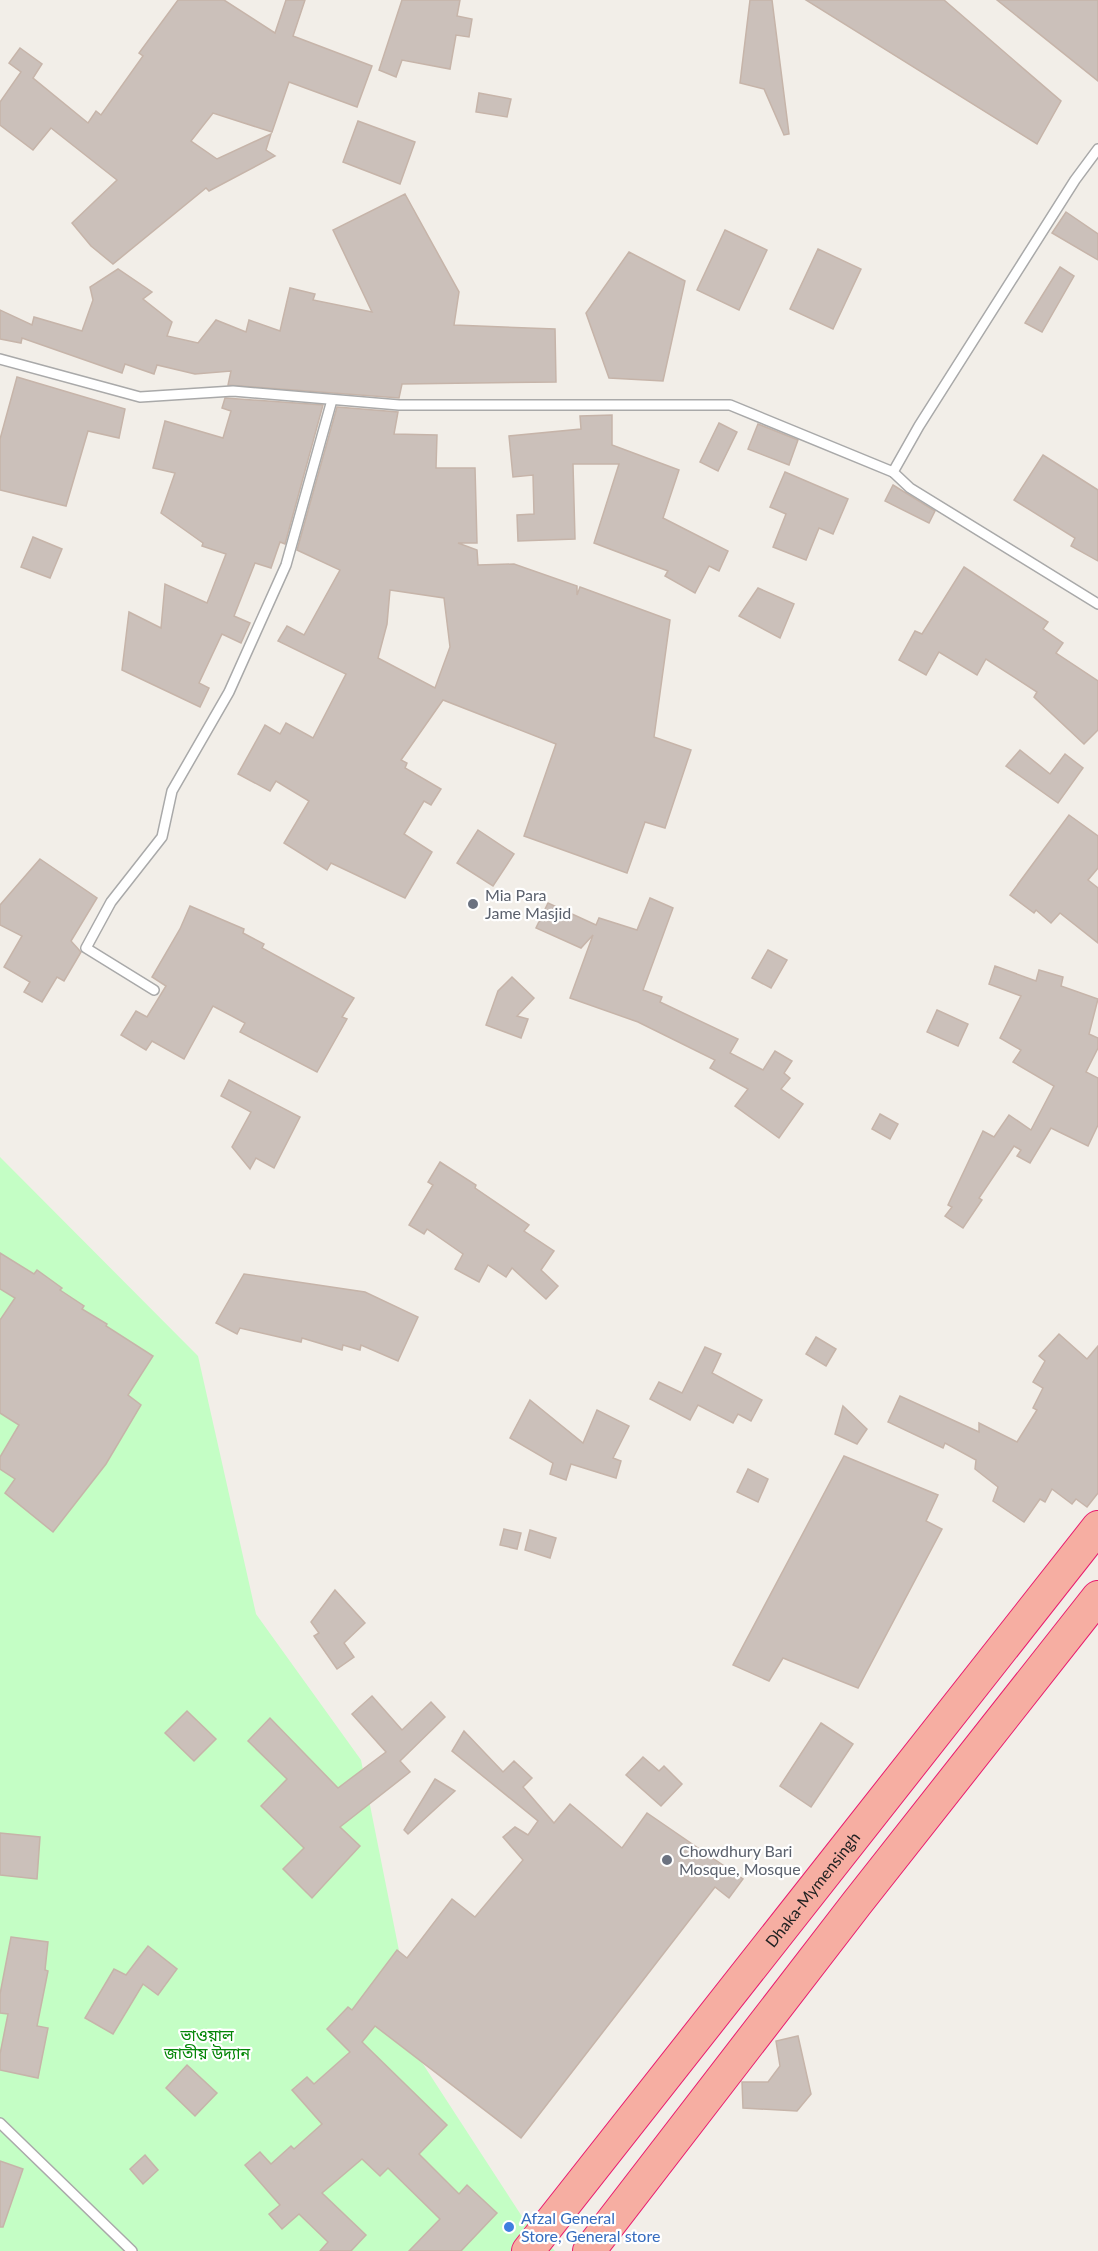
<svg xmlns="http://www.w3.org/2000/svg" width="1098" height="2251" viewBox="0 0 1098 2251" font-family="Lato,'Noto Sans Bengali',sans-serif">
<style>
.park{fill:#c4fec5}
.building{fill:#cbc0ba;stroke:#c6b4a9;stroke-width:1.5;fill-rule:evenodd}
.lines{fill:none;stroke-linecap:round;stroke-linejoin:round}
.service-casing{stroke:#a9a9a9;stroke-width:12}
.trunk-casing{stroke:#e91c6f;stroke-width:34}
.service{stroke:#fff;stroke-width:9}
.trunk{stroke:#f6aea2;stroke-width:32}
.worship-dot{fill:#6b7280;stroke:#fff;stroke-width:2}
.shop-dot{fill:#3f7fe0;stroke:#fff;stroke-width:2}
.labels{text-anchor:middle;stroke-width:4.5;stroke-linejoin:round;paint-order:stroke}
.worship-label{font-size:16px;fill:#5b616d;stroke:#fff;text-anchor:start}
.street-label{font-size:16px;fill:#222;stroke:#fff}
.park-label{font-size:16px;fill:#048607;stroke:#fff}
.shop-label{font-size:16px;fill:#366cbe;stroke:#fff;text-anchor:start}
</style>
<rect width="100%" height="100%" fill="#f2eee8"/>
<polygon class="park" points="0,1157 198,1356 256,1614 361,1760 421,2061 523,2218 555,2251 0,2251"/>
<g class="building">
<polygon points="178,0 224,0 275,33 286,0 305,0 293,36 372,66 357,107 289,82 272,132 213,113 191,141 217,159 271,134 266,150 275,156 209,191 206,188 113,264 91,246 72,223 117,180 51,128 33,150 0,125 0,102 21,72 9,63 20,48 42,64 33,78 88,123 96,111 101,115 143,56 139,53"/>
<polygon points="402,0 460,0 457,16 472,19 469,37 456,35 450,69 402,60 396,77 379,70"/>
<polygon points="750,0 772,0 789,134 784,135 764,89 740,83"/>
<polygon points="806,0 944,0 1061,101 1037,144"/>
<polygon points="997,0 1098,0 1098,81"/>
<polygon points="479,93 511,99 507,117 476,112"/>
<polygon points="358,121 415,142 400,184 343,162"/>
<polygon points="405,194 459,292 454,325 555,329 556,382 402,384 399,398 228,385 231,371 195,374 157,365 154,374 125,364 122,373 22,338 21,343 0,339 0,310 32,325 34,317 82,331 93,300 90,287 118,269 152,292 143,299 172,322 167,336 198,343 216,320 246,332 249,320 280,331 290,288 315,294 313,300 372,312 333,230"/>
<polygon points="1066,212 1098,234 1098,260 1052,233"/>
<polygon points="725,230 767,250 739,310 697,290"/>
<polygon points="818,249 861,269 833,329 790,309"/>
<polygon points="629,252 685,281 663,381 609,378 586,313"/>
<polygon points="1060,267 1074,276 1042,332 1025,323"/>
<polygon points="17,377 125,409 119,438 88,431 66,506 0,490 0,439"/>
<polygon points="225,398 323,405 285,544 280,542 271,568 255,563 234,616 250,623 241,643 222,634 199,683 209,688 200,707 122,670 129,612 161,628 165,584 207,603 226,554 202,546 203,543 161,513 175,473 153,468 165,421 223,438 231,411 222,408"/>
<path d="M 337,407 L 398,412 L 394,434 L 437,435 L 436,468 L 475,468 L 477,543 L 458,543 L 477,550 L 478,565 L 514,564 L 577,586 L 577,595 L 580,587 L 670,620 L 654,737 L 691,750 L 665,828 L 645,822 L 627,873 L 524,836 L 556,744 L 443,700 L 401,760 L 407,763 L 405,768 L 441,789 L 431,805 L 424,801 L 404,834 L 432,852 L 405,898 L 331,863 L 327,870 L 284,843 L 309,801 L 276,781 L 270,791 L 238,774 L 265,725 L 280,734 L 286,723 L 313,738 L 346,674 L 278,641 L 287,626 L 304,635 L 340,570 L 297,550 ZM 390,590 L 444,598 L 450,647 L 435,688 L 378,658 L 387,624 Z"/>
<polygon points="612,415 612,445 679,470 663,518 728,551 719,571 709,566 695,593 665,576 668,571 594,543 619,464 573,464 575,539 518,541 517,515 534,514 533,475 513,477 509,436 581,429 580,416"/>
<polygon points="719,423 737,432 718,471 700,462"/>
<polygon points="758,424 798,440 789,465 748,449"/>
<polygon points="1043,455 1098,490 1098,561 1071,546 1075,538 1014,500"/>
<polygon points="785,472 848,499 833,534 819,528 806,560 773,547 786,514 770,507"/>
<polygon points="893,485 935,511 929,523 885,501"/>
<polygon points="33,537 62,549 50,578 21,567"/>
<polygon points="964,567 1048,622 1043,629 1063,643 1056,653 1098,681 1098,730 1084,744 1034,697 1037,692 986,659 977,675 939,652 926,675 899,660 915,631 922,634"/>
<polygon points="758,588 794,604 780,638 739,616"/>
<polygon points="1020,750 1050,774 1065,754 1083,768 1058,803 1006,766"/>
<polygon points="1069,815 1098,836 1098,868 1088,880 1098,888 1098,943 1060,913 1051,923 1036,910 1034,913 1010,895"/>
<polygon points="478,830 514,854 493,886 457,863"/>
<polygon points="40,859 97,898 71,941 81,952 64,981 57,977 42,1002 24,992 30,982 4,967 22,936 0,925 0,905"/>
<polygon points="650,898 673,908 643,990 662,997 660,1002 738,1039 730,1053 763,1070 775,1051 792,1061 784,1073 790,1078 781,1089 803,1104 779,1138 735,1106 748,1089 710,1068 715,1060 638,1022 570,998 593,935 581,948 536,928 548,903 596,925 599,918 637,930"/>
<polygon points="190,906 244,929 243,933 264,944 262,948 354,998 342,1017 347,1019 317,1072 240,1032 245,1023 213,1006 184,1059 152,1041 146,1050 121,1035 136,1011 147,1017 166,986 152,977 180,929"/>
<polygon points="768,950 787,960 771,988 752,978"/>
<polygon points="995,966 1036,981 1039,970 1063,977 1061,986 1098,999 1089,1034 1098,1038 1098,1048 1086,1072 1098,1078 1098,1125 1088,1146 1051,1128 1030,1163 1017,1156 1021,1150 1014,1146 979,1198 982,1200 963,1228 945,1216 952,1207 948,1205 983,1131 994,1137 1009,1115 1031,1130 1054,1086 1013,1062 1021,1050 1000,1038 1021,996 989,984"/>
<polygon points="512,977 534,998 517,1016 528,1019 521,1038 486,1025 498,991"/>
<polygon points="937,1010 968,1024 958,1046 927,1032"/>
<polygon points="229,1080 300,1117 274,1168 256,1158 250,1169 232,1147 251,1112 221,1096"/>
<polygon points="880,1114 898,1124 890,1139 872,1129"/>
<polygon points="440,1162 476,1185 475,1188 529,1225 524,1231 554,1251 541,1270 558,1286 546,1299 512,1268 506,1277 488,1265 479,1282 455,1269 463,1254 427,1229 424,1234 409,1225 433,1185 428,1182"/>
<polygon points="0,1253 34,1274 37,1270 62,1288 60,1290 84,1306 82,1309 107,1324 106,1326 153,1356 128,1395 141,1405 106,1464 53,1532 5,1493 15,1479 0,1469 0,1457 19,1425 0,1413 0,1320 15,1298 0,1289"/>
<polygon points="244,1274 365,1292 418,1317 398,1361 361,1345 360,1350 343,1345 342,1350 302,1338 301,1342 240,1328 237,1334 216,1323"/>
<polygon points="1059,1334 1087,1359 1098,1346 1098,1493 1087,1507 1076,1499 1072,1504 1052,1489 1045,1502 1040,1499 1024,1522 993,1501 998,1487 975,1469 976,1460 945,1443 943,1448 888,1422 900,1396 979,1432 979,1423 1017,1442 1037,1410 1033,1408 1043,1388 1033,1382 1045,1361 1039,1356"/>
<polygon points="816,1337 836,1349 826,1366 806,1354"/>
<polygon points="705,1347 721,1354 712,1373 762,1400 751,1421 738,1414 733,1423 698,1405 690,1420 650,1399 659,1382 682,1393"/>
<polygon points="530,1400 583,1443 597,1410 629,1426 613,1458 621,1461 616,1478 571,1464 566,1480 550,1474 553,1463 510,1438"/>
<polygon points="843,1406 867,1429 857,1444 835,1434"/>
<polygon points="844,1456 938,1495 926,1521 942,1529 858,1688 783,1658 769,1681 733,1665"/>
<polygon points="748,1469 768,1479 758,1502 737,1492"/>
<polygon points="504,1529 521,1533 517,1549 500,1545"/>
<polygon points="530,1530 556,1538 550,1558 525,1550"/>
<polygon points="335,1590 365,1623 344,1643 354,1657 337,1669 314,1636 319,1633 311,1622"/>
<polygon points="372,1696 402,1730 431,1702 445,1717 400,1761 410,1772 340,1827 360,1846 312,1898 283,1869 304,1848 261,1806 287,1779 248,1741 270,1718 338,1788 386,1752 352,1714"/>
<polygon points="187,1711 216,1739 194,1761 165,1733"/>
<polygon points="821,1723 853,1744 811,1807 780,1786"/>
<polygon points="464,1731 503,1772 514,1761 532,1778 523,1787 554,1823 570,1804 622,1848 647,1813 743,1879 729,1898 715,1887 521,2138 375,2026 362,2042 447,2125 419,2154 459,2194 467,2185 497,2213 461,2251 409,2251 440,2219 388,2168 380,2176 362,2159 322,2193 366,2235 351,2251 320,2251 328,2242 299,2214 282,2229 269,2214 280,2205 245,2165 260,2152 271,2164 291,2146 294,2149 322,2124 292,2090 307,2077 314,2084 350,2052 327,2029 348,2007 352,2010 397,1950 407,1958 452,1899 475,1917 523,1860 503,1837 515,1827 528,1835 538,1821 452,1751"/>
<polygon points="643,1757 659,1771 664,1766 682,1784 661,1806 626,1775"/>
<polygon points="435,1779 455,1791 408,1834 404,1830"/>
<polygon points="0,1833 40,1837 37,1879 0,1875"/>
<polygon points="11,1937 48,1942 45,1970 48,1971 37,2026 48,2028 38,2078 0,2070 0,2054 8,2014 0,2013 0,1994"/>
<polygon points="148,1946 177,1969 158,1995 143,1984 113,2034 85,2018 114,1969 126,1975"/>
<polygon points="798,2036 811,2094 797,2111 743,2108 742,2082 768,2082 780,2066 776,2041"/>
<polygon points="187,2065 217,2093 195,2116 166,2088"/>
<polygon points="145,2155 158,2170 143,2184 130,2169"/>
<polygon points="0,2161 23,2169 3,2227 0,2227"/>
</g>
<g class="lines">
<g class="service-casing">
<g id="service">
<polyline points="1098,149 1075,180 919,426 893,472 910,488 1098,604"/>
<polyline points="0,359 140,397 233,391 399,405 730,405 893,472"/>
<polyline points="154,990 86,948 111,902 162,837 172,791 229,692 286,565 332,400"/>
<polyline points="0,2123 132,2251"/>
</g>
</g>
<g class="trunk-casing">
<g id="trunk">
<path id="s1" d="M 528,2251 L 1098,1527"/>
<polyline points="589,2251 857,1903 1098,1597"/>
</g>
</g>
<use href="#service" class="service"/>
<use href="#trunk" class="trunk"/>
</g>
<g class="worship-dot">
<circle cx="473" cy="904" r="6"/>
<circle cx="667" cy="1860" r="6"/>
</g>
<circle class="shop-dot" cx="509" cy="2227" r="6"/>
<g class="labels">
<g class="worship-label">
<text x="485" y="901">Mia Para<tspan x="485" dy="18">Jame Masjid</tspan></text>
<text x="679" y="1857">Chowdhury Bari<tspan x="679" dy="18">Mosque, Mosque</tspan></text>
</g>
<g class="street-label">
<text dy="6" stroke="none"><textPath href="#s1" startOffset="460">Dhaka-Mymensingh</textPath></text>
</g>
<g class="park-label">
<text x="207" y="2041">ভাওয়াল<tspan x="207" dy="18">জাতীয় উদ্যান</tspan></text>
</g>
<g class="shop-label">
<text x="521" y="2224">Afzal General<tspan x="521" dy="18">Store, General store</tspan></text>
</g>
</g>
</svg>
